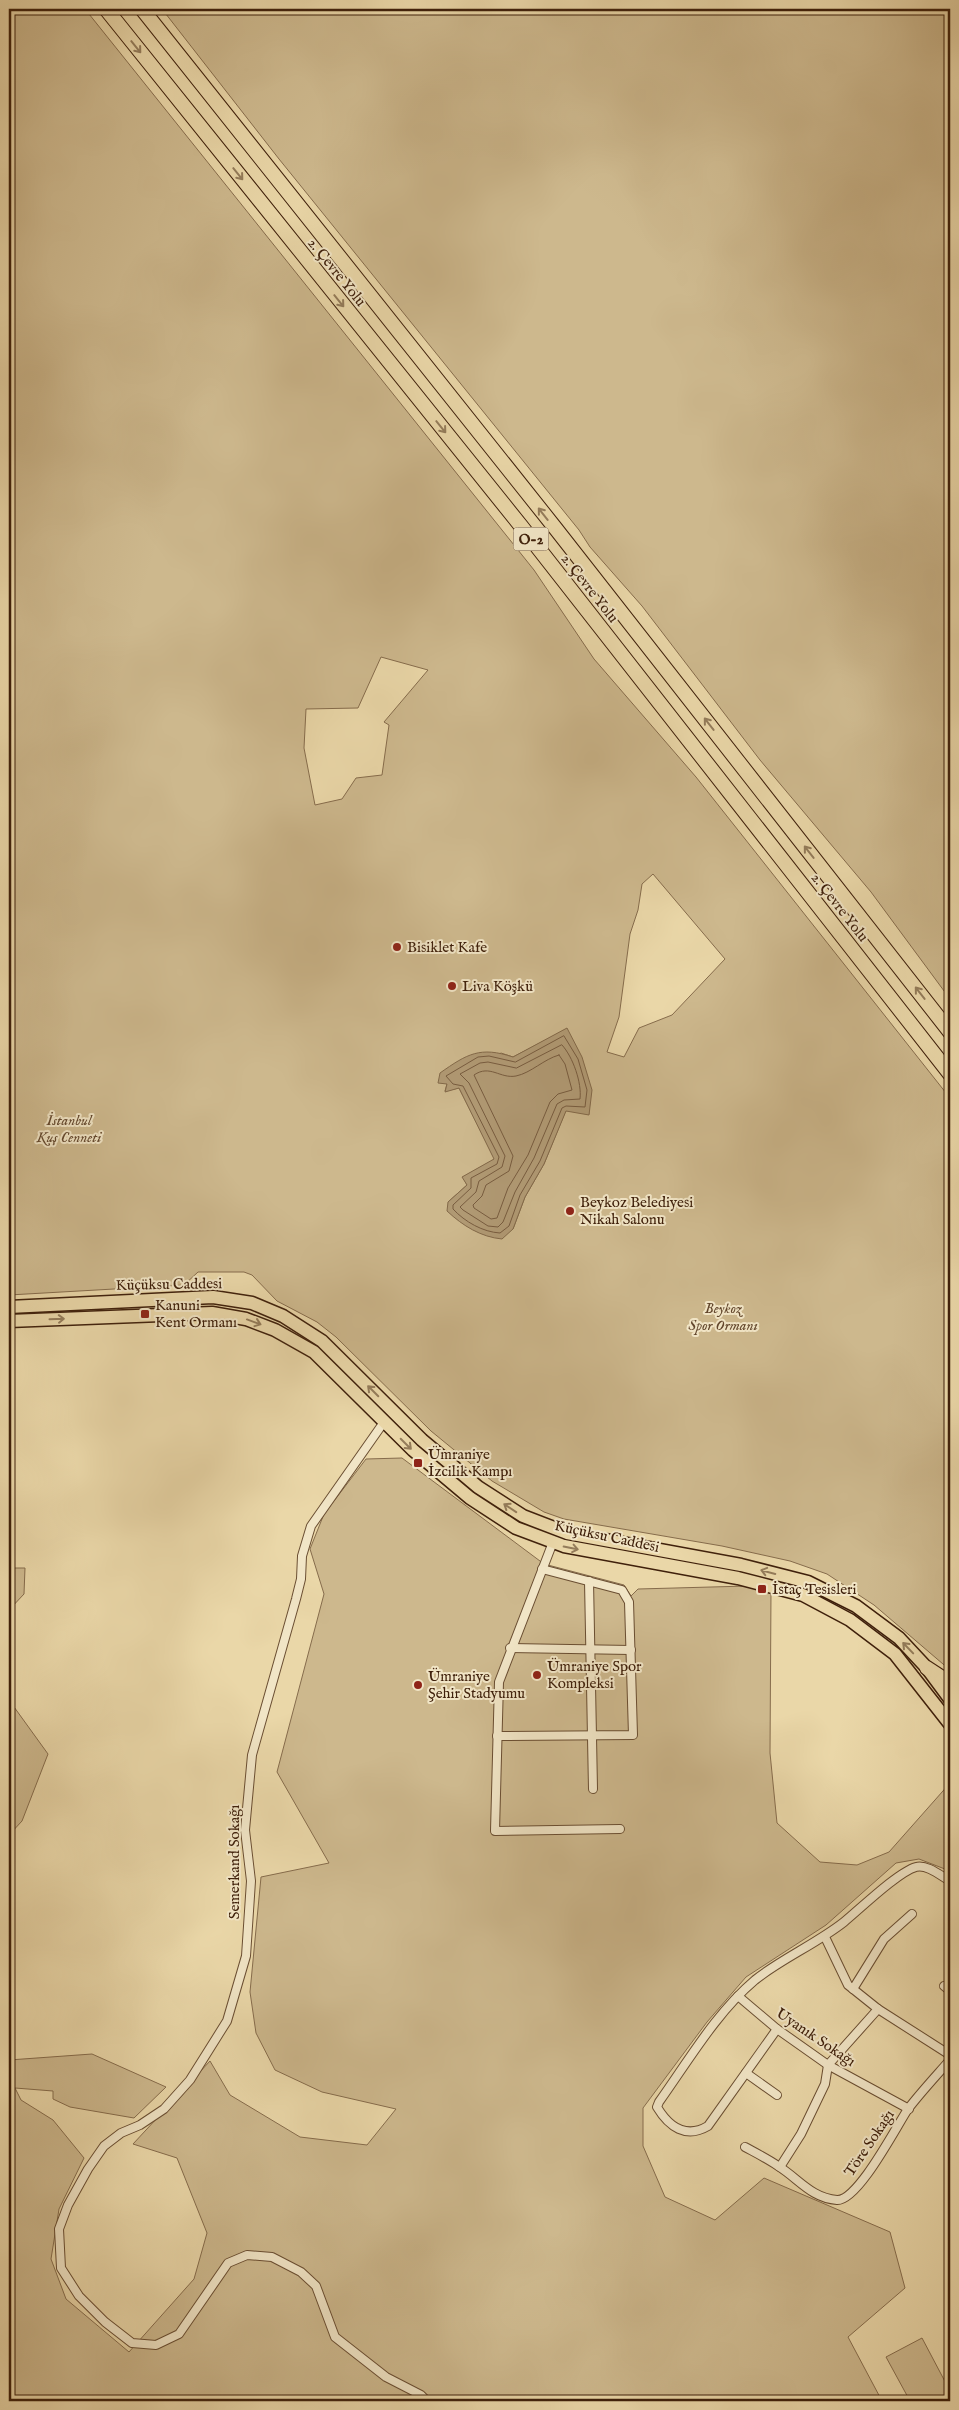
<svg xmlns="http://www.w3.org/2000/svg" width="959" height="2410" viewBox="0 0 959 2410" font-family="'IM FELL English',serif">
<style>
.green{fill:#cdb88d;stroke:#866c4c;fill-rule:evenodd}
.water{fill:#b09973;stroke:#836949}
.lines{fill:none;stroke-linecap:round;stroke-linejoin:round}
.shore{stroke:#785c3f;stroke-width:1}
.minor-casing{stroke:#6a4e32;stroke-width:10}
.primary-casing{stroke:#3f200b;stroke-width:15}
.motorway-casing{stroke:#3f200b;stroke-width:16}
.minor{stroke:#f1e5c6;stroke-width:8}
.primary{stroke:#ead7a8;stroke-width:12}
.motorway{stroke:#ead7a8;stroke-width:14}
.oneway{stroke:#947c5a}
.poi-dot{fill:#8f2418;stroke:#f1e5c6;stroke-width:2}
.labels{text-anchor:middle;stroke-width:4;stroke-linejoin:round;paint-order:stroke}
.shield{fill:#f1e5c6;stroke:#745b43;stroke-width:1}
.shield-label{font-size:14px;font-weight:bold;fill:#3f200b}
.street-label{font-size:15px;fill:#3f200b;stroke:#f1e5c6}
.poi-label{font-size:15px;fill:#3f200b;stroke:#f1e5c6;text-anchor:start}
.park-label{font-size:15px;font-style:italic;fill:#62462c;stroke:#f1e5c6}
</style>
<rect width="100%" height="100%" fill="#ead7a8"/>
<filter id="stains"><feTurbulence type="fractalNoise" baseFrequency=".004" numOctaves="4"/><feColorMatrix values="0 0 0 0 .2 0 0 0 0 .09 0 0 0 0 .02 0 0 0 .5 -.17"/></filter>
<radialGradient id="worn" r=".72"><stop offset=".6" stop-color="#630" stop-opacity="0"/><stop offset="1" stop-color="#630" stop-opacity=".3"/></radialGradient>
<g class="green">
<path d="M 9,9 L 85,9 L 534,570 L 594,659 L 696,777 L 950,1098 L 950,1670 L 874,1605 L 827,1574 L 790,1561 L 722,1546 L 564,1519 L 544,1512 L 492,1481 L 431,1431 L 336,1337 L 317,1322 L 277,1301 L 252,1275 L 244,1272 L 198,1272 L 184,1285 L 9,1295 ZM 381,657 L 428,670 L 384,722 L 389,725 L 382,775 L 356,778 L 342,799 L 315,805 L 304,748 L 306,709 L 358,708 ZM 653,874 L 725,959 L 672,1015 L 639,1028 L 624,1057 L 607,1052 L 619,1017 L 630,934 L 638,910 L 642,884 ZM 567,1029 L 589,1114 L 566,1110 L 544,1164 L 525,1197 L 513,1229 L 448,1202 L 467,1185 L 463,1177 L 495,1159 L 459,1088 L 445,1091 L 447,1084 L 501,1053 L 513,1057 Z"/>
<polygon points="162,9 950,9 950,999 871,892 760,760 642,606 590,547 579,530 279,159"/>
<polygon points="402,1458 544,1564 624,1585 631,1596 638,1589 748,1586 771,1591 770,1753 777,1823 820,1862 857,1865 889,1852 950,1783 950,1871 919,1859 896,1863 826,1925 746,1977 707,2022 643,2108 643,2146 665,2197 715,2220 764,2178 890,2232 905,2288 848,2337 882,2401 9,2401 9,2060 92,2054 166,2087 134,2118 70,2107 53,2099 53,2091 15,2088 21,2100 53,2120 84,2158 59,2209 51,2259 66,2299 129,2352 194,2279 207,2233 177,2158 133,2144 210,2061 230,2095 300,2137 367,2145 396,2109 322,2092 275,2070 256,2033 250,1992 261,1877 329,1863 277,1772 324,1594 310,1549 324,1514 366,1459"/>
<polygon points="9,1568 25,1568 24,1594 9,1610"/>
<polygon points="9,1700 48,1754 22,1821 9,1835"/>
<polygon points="922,2338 950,2391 950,2400 948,2401 910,2401 886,2357"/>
</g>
<path class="water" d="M 567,1028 L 582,1057 L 592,1090 L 589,1115 L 566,1111 L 544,1164 L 525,1197 L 513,1229 L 502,1239 C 481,1237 463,1226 447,1211 L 448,1202 L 467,1185 L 462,1177 L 494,1159 L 459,1088 L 445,1092 L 447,1084 L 438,1083 L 440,1073 C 467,1054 480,1046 513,1057 Z"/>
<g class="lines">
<g class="shore">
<path d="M 564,1036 L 578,1059 L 587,1090 L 585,1107 L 566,1106 L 562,1108 L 540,1161 L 520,1195 L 509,1226 L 500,1233 C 483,1232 465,1222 453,1209 L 453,1205 L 471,1188 L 471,1178 L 497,1164 L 499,1157 L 463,1086 L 453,1084 L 446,1076 L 478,1057 L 489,1056 L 515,1062 Z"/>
<path d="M 562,1045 C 573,1057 582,1083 580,1099 L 564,1100 L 557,1104 L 534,1158 L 515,1192 L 503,1222 L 498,1227 L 488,1226 L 463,1210 L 460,1207 L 476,1192 L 479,1181 L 502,1167 L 505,1156 L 469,1083 L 460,1074 L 480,1063 L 488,1062 L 516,1068 Z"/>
<path d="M 559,1055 L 565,1064 L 572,1090 L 558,1094 L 550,1102 L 528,1155 L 508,1188 L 497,1218 L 491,1219 L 474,1208 L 473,1205 L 482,1196 L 486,1185 L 509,1171 L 513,1156 L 474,1075 C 490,1064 500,1079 516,1076 C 531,1073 544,1059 559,1055 Z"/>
</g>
<g class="minor-casing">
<g id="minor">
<polyline points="384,1422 311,1526 302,1556 301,1579 296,1599 252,1755 245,1830 251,1881 246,1956 227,2021 190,2080 164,2109 140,2125 121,2133 104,2146 88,2169 68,2205 59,2229 61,2268 79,2296 105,2322 132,2343 156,2345 179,2334 228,2263 247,2255 272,2257 301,2272 316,2286 335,2337 386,2377 421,2395 427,2401"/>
<polyline points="553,1542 499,1682 495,1831 620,1829"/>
<polyline points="589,1581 593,1789"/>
<polyline points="510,1648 631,1650"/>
<polyline points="497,1736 633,1735 629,1602 622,1590 542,1569"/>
<polyline points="825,1937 848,1985 878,2009 950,2055"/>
<polyline points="944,1986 950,1991"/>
<polyline points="853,1989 884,1939 912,1914"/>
<polyline points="738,1996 777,2029 828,2065 909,2109"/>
<path d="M 777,2029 L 708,2126 C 686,2139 669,2127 657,2107 L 659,2102 C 689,2060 716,2013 755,1980 C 781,1959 816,1944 844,1922 C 860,1909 898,1872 916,1867 C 927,1864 941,1876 950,1881"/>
<polyline points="746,2073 777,2095"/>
<path d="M 745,2147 C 756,2153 768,2159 778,2166 C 798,2178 811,2198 837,2200 C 858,2201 896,2127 908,2109 C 921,2092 936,2076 950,2060"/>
<polyline points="780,2167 801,2134 825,2084 828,2065 878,2009"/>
</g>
</g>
<g class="primary-casing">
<g id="primary">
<polyline points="9,1307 213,1297 252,1303 283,1316 322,1341 422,1440 478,1487 523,1516 567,1533 741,1565 808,1582 856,1606 899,1638 927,1668 950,1699"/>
<polyline points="9,1321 212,1313 246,1319 275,1330 314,1352 413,1450 470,1498 516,1528 564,1546 738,1578 803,1595 850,1620 895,1654 950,1724"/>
</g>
</g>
<g class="motorway-casing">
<g id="motorway">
<polyline points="106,9 521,526 950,1074"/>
<polyline points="142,9 556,529 950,1032"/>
<polyline points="927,1668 950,1683"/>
</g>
</g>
<use href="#minor" class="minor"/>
<use href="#primary" class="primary"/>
<use href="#motorway" class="motorway"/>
</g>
<defs><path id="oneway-shaft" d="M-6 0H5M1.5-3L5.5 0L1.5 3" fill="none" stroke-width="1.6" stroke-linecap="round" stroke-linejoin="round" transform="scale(1.25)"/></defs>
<g class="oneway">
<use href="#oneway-shaft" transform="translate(136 47) rotate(51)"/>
<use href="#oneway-shaft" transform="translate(238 174) rotate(51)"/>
<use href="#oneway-shaft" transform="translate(339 301) rotate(51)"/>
<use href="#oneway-shaft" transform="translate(441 427) rotate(51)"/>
<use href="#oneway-shaft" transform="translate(543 514) rotate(-128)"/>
<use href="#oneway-shaft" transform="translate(709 724) rotate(-128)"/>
<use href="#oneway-shaft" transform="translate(809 852) rotate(-128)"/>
<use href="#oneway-shaft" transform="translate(920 993) rotate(-128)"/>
<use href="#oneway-shaft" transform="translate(57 1319) rotate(-2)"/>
<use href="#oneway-shaft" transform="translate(254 1322) rotate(20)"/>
<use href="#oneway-shaft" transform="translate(373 1391) rotate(-135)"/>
<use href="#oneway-shaft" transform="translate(406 1444) rotate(45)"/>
<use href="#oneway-shaft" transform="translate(510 1508) rotate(-146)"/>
<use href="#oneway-shaft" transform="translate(571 1548) rotate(11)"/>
<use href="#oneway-shaft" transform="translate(768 1572) rotate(-165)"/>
<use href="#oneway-shaft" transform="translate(908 1648) rotate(-134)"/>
</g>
<g class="poi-dot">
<circle cx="397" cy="947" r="5"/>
<circle cx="452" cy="986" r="5"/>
<circle cx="570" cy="1211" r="5"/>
<rect x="140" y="1309" width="10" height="10" rx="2.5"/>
<rect x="413" y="1458" width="10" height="10" rx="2.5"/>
<rect x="757" y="1584" width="10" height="10" rx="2.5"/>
<circle cx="537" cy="1675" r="5"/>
<circle cx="418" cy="1685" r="5"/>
</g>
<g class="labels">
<rect class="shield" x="513.5" y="527.5" width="35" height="23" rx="4"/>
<g class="shield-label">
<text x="531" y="544">O-2</text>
</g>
<g class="street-label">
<text transform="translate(337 272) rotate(51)" y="5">2. Çevre Yolu</text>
<text transform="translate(590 588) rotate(52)" y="5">2. Çevre Yolu</text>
<text transform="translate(840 907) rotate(52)" y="5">2. Çevre Yolu</text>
<text transform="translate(169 1284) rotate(-1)" y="5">Küçüksu Caddesi</text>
<text transform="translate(607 1536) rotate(12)" y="5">Küçüksu Caddesi</text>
<text transform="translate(234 1862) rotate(-90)" y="5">Semerkand Sokağı</text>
<text transform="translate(816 2037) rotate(34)" y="5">Uyanık Sokağı</text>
<text transform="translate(869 2143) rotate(-56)" y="5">Töre Sokağı</text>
</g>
<g class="poi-label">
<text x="407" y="952">Bisiklet Kafe</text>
<text x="462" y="991">Liva Köşkü</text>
<text x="580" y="1207">Beykoz Belediyesi<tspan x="580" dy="17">Nikah Salonu</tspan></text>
<text x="155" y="1310">Kanuni<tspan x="155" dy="17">Kent Ormanı</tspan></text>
<text x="428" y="1459">Ümraniye<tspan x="428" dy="17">İzcilik Kampı</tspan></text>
<text x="772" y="1594">İstaç Tesisleri</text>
<text x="547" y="1671">Ümraniye Spor<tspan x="547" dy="17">Kompleksi</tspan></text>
<text x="428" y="1681">Ümraniye<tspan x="428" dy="17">Şehir Stadyumu</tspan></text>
</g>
<g class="park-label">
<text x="69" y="1125">İstanbul<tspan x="69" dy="17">Kuş Cenneti</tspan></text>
<text x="723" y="1313">Beykoz<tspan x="723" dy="17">Spor Ormanı</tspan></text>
</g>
</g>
<rect width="959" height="2410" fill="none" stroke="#ead7a8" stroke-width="30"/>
<rect x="10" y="10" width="939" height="2390" fill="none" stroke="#3f200b" stroke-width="2.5"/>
<rect x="15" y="15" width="929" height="2380" fill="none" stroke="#3f200b"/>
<rect width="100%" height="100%" filter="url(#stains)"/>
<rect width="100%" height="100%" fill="url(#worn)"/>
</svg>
